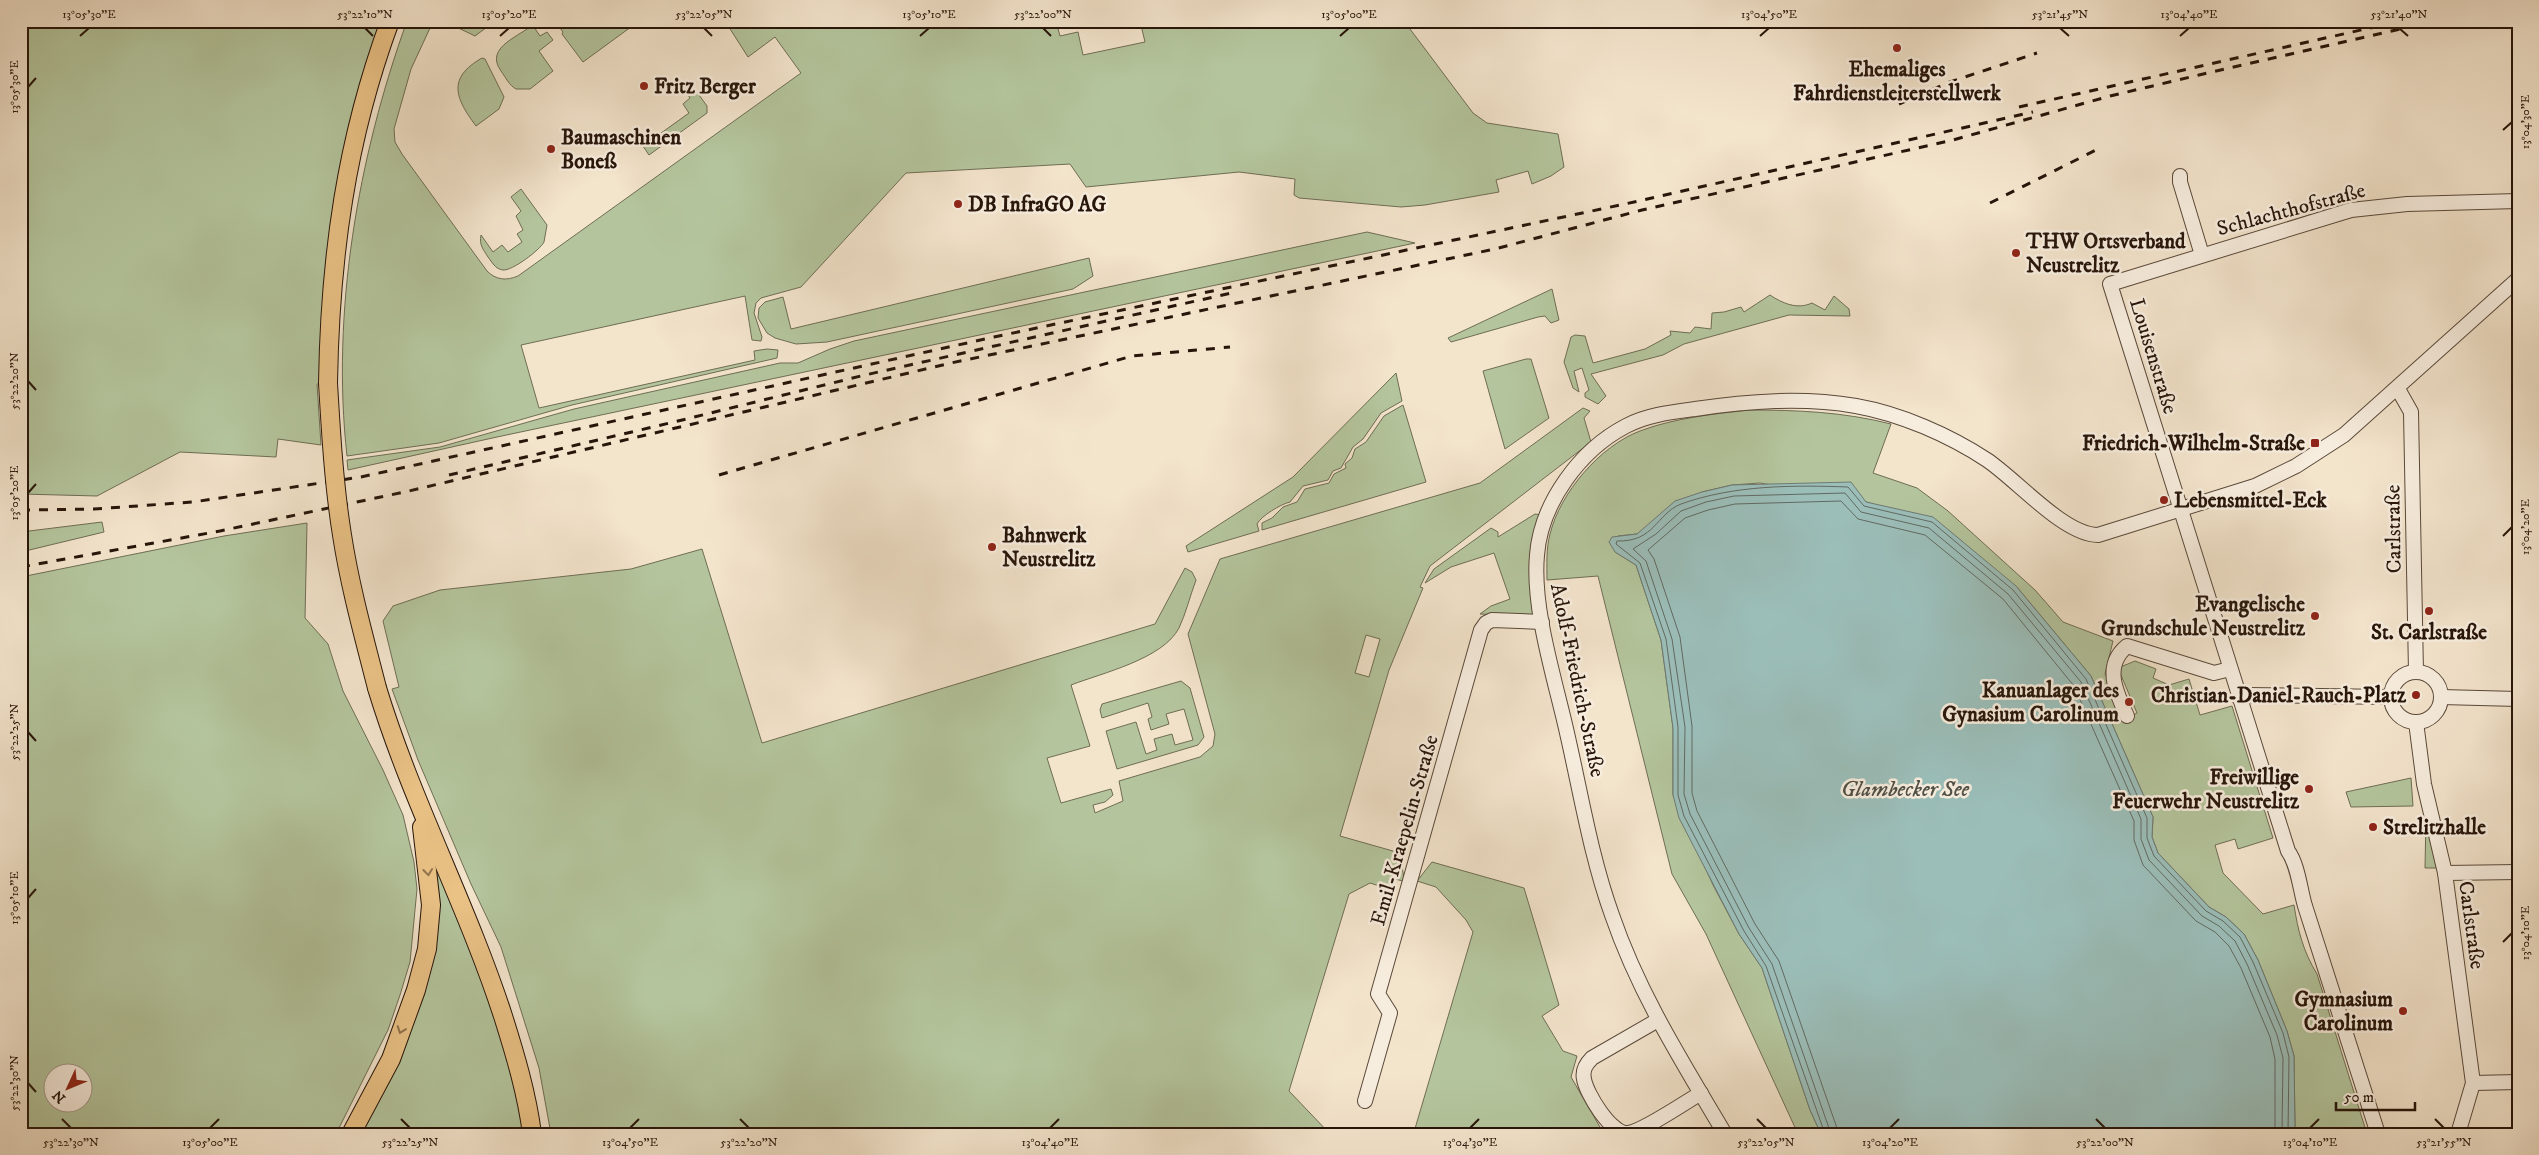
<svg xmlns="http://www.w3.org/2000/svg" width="2539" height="1155" viewBox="0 0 2539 1155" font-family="'IM FELL DW Pica',serif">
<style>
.green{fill:#b4c59d;stroke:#6e6d54;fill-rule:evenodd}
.water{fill:#9bbeb9;stroke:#6d7a73}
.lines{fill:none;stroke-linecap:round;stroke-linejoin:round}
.shore{stroke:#616a62;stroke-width:1}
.minor-casing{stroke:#5a493a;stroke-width:16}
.major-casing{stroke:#27150a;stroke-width:20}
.minor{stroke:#f7edde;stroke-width:14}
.major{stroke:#eac286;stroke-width:18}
.rail{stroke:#27150a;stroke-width:3;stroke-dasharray:9 9;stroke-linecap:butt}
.major-bridge-casing{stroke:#27150a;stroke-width:20;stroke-linecap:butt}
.major-bridge{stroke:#eac286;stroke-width:18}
.oneway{stroke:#92744e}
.ticks{fill:none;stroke:#27150a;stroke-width:2}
.poi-dot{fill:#8f2418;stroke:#f7edde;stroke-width:2}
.labels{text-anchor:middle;stroke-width:5;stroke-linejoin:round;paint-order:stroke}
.poi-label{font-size:21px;font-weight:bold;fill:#27150a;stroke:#f7edde;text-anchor:start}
.street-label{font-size:21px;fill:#27150a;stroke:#f7edde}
.water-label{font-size:22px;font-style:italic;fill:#505047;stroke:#f7edde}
.neatline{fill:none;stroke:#27150a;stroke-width:2}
.ticks-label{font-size:12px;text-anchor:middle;fill:#27150a}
</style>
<rect width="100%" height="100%" fill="#f3e4cc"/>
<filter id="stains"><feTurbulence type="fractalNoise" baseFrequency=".004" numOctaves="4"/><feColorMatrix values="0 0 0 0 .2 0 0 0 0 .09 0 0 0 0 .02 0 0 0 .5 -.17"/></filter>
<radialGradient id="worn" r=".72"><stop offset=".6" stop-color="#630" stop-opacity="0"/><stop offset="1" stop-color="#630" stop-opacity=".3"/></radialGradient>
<g class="green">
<polygon points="21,21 385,21 368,69 321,383 317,384 321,445 278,439 276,457 180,452 97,496 21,494"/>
<path d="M 407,21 L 466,21 L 468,24 L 473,21 L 495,21 L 475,36 L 446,22 L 430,28 L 411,69 L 394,129 L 395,142 L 402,154 L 487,271 C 496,280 506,281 518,276 L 801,73 L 775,37 L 748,57 L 725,21 L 1056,21 L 1060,36 L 1078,32 L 1083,55 L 1145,42 L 1140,21 L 1404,21 L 1473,113 L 1487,123 L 1558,134 L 1564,167 L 1551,176 L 1532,184 L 1528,171 L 1496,180 L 1499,192 L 1425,205 L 1401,207 L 1299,198 L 1294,195 L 1295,179 L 1239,172 L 1086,187 L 1070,164 L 906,173 L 801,287 L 761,298 L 756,303 L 754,313 L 762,337 L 761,341 L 752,340 L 745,296 L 521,345 L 539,408 L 755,360 L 754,351 L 767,349 L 778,350 L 777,358 L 572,405 L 439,443 L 347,456 C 331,312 358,157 407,21 Z"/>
<path d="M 537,21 L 541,22 L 534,27 L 540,36 L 547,32 L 553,40 L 539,51 L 553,71 L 530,89 L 516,89 C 509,85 506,78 501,71 C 483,46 523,36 537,21 Z"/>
<polygon points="561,21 565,21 563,24 566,26 569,21 633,21 635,24 583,62 562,34 563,32 557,24"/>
<path d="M 482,58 L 485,59 L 504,97 L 499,109 L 476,126 C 455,98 447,78 482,58 Z"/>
<polygon points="691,84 707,106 707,113 649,155 643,146 689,113 683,104 690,98 684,89"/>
<path d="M 521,189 L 547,225 L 544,242 C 540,250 512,271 503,270 C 495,269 492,262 488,257 C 483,249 479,245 481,235 L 493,252 L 502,245 L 508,252 L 522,242 L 517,234 L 523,230 L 516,216 L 521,211 L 511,197 Z"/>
<polygon points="1367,232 1415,243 497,437 348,470 347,460 440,447 574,409 780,363 798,363 830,349 854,341"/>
<polygon points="1089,258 1093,276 1073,289 827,342 796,344 775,338 767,333 758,318 759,308 765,302 783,297 791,329"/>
<polygon points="1552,289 1559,320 1551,323 1545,316 1538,317 1451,342 1448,338"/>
<path d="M 1770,295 C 1782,303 1797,310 1812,303 L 1825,310 L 1834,296 L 1849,309 L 1850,316 L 1789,315 L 1684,344 L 1663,355 L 1591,374 L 1606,396 L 1598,404 L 1585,397 L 1585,393 L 1589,390 L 1582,368 L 1574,371 L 1579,392 L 1573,388 L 1564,362 L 1571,337 L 1575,335 L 1585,336 L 1593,363 L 1645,349 L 1671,335 L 1670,331 L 1690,333 L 1695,327 L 1711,329 L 1712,313 L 1724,312 L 1741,307 L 1744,312 Z"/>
<polygon points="1526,359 1531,359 1549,418 1505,449 1483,371"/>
<path d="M 1396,373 L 1402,401 L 1381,413 L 1363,439 L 1353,447 L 1341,468 L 1333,471 L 1328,480 L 1303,486 L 1290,502 C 1281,504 1261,516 1257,524 L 1259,531 L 1188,552 L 1186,546 L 1293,477 Z"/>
<polygon points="1403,405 1426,482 1262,530 1262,523 1272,518 1283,507 1297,502 1305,489 1329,483 1334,474 1346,468 1345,464 1352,458 1355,449 1366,442 1384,416"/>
<path d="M 1583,408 L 1590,411 L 1584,418 L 1591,442 L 1430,566 L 1420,587 L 1423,588 L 1389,670 L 1340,836 L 1400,853 L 1404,879 L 1403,881 L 1395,879 L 1392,890 L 1370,883 L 1349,894 L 1289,1091 L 1330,1134 L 551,1134 L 539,1068 L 501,947 L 471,884 L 418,760 L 392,689 L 399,687 L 383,621 L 393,606 L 440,590 L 631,569 L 702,549 L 762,743 L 1155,624 L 1185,568 L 1192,572 L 1196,580 C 1190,596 1186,613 1179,628 C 1163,659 1102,673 1071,685 L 1090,746 L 1047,758 L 1061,803 L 1111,789 L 1113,795 L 1105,802 L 1093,805 L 1095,813 L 1123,801 L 1119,781 L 1200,757 L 1213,746 L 1215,734 L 1188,634 L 1220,559 L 1480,483 ZM 1366,635 L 1380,639 L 1369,677 L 1355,673 Z"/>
<path d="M 1749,410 C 1798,410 1844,412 1891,424 L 1873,473 L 1917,488 L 1948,511 L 2035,590 L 2063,622 L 2113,641 L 2105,674 L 2125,719 L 2137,713 L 2118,668 L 2135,661 L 2156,669 L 2153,678 L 2169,685 L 2189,679 L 2200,715 L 2232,706 L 2273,838 L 2238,849 L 2235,839 L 2215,845 L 2223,873 L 2263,914 L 2294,905 C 2298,931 2303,951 2317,974 L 2367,1134 L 2293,1134 L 2295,1128 L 2294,1056 L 2287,1031 L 2258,960 L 2244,934 L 2226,917 L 2209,907 L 2158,853 L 2152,837 L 2153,817 L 2091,676 L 2016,586 L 1891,509 L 1866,502 L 1760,483 L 1732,485 L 1702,492 L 1637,534 L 1618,536 L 1615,552 L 1636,565 L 1661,640 L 1673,728 L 1673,795 L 1713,885 L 1739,934 L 1762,968 L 1810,1110 L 1821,1134 L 1798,1134 L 1706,934 L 1672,874 L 1598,576 L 1547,580 C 1547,564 1546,549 1550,534 C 1560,493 1600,446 1640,431 C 1674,418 1714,414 1749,410 Z"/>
<polygon points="1535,514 1542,515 1534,612 1530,616 1480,614 1491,606 1510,599 1494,553 1451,567 1425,583 1434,569 1491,528 1498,532 1498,537"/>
<polygon points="102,522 104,532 21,552 21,532"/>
<path d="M 307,523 L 305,618 L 328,644 L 343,691 L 383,770 L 403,815 L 414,862 L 417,889 L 410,962 L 400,995 L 388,1030 L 336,1134 L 21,1134 L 21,577 L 224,536 ZM 52,1072 L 82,1072 L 82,1102 L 52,1102 Z"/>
<polygon points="1181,681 1190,688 1204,737 1198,745 1117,769 1106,731 1136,722 1146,754 1157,750 1154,739 1172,734 1175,745 1193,740 1184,709 1166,714 1169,724 1151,730 1148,719 1152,717 1148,703 1102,718 1100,710 1102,704"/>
<polygon points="2411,778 2413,806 2351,807 2346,792"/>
<polygon points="2426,816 2439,868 2425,868"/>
<polygon points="428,849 460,915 511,1062 526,1134 355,1134 416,1002"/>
<polygon points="1432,862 1524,888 1559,1005 1542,1016 1563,1051 1577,1056 1571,1077 1604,1134 1405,1134 1414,1132 1473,932 1466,920 1436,887 1417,881"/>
</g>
<polygon class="water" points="1851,482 1866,502 1933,517 2016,586 2091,676 2153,817 2152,837 2158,853 2209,907 2226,917 2244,934 2258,960 2287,1031 2294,1056 2295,1128 2293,1134 1821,1134 1810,1110 1762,968 1739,934 1679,818 1673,795 1673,728 1661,640 1636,565 1615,552 1609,542 1612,537 1637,534 1675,501 1702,492 1732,485"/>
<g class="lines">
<g class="shore">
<path d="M 1825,1134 L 1766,966 L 1744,931 L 1684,816 L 1678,795 L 1678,727 L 1666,639 L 1640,563 L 1616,544 L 1617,541 C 1655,542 1656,514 1681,504 C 1734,485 1793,485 1848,487 L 1864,506 L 1932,522 L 2013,590 L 2086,679 L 2147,818 L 2147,838 L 2154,856 L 2206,911 L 2223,921 L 2240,937 L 2253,962 L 2283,1033 L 2289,1057 L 2288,1134"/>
<polyline points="1831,1134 1772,964 1749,928 1690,814 1684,794 1685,727 1672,639 1646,561 1633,549 1656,534 1681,511 1706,502 1734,496 1845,493 1861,512 1929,528 2008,594 2081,682 2141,819 2141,839 2149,860 2202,916 2219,926 2235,941 2247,964 2277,1035 2283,1058 2282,1134"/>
<polyline points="1839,1134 1779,961 1755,924 1697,811 1692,793 1692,726 1680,637 1654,559 1648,550 1685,518 1708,510 1735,504 1841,501 1858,519 1925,535 2003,599 2074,686 2134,821 2134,840 2143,865 2196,921 2215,932 2229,946 2241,968 2270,1037 2275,1059 2275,1134"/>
</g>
<g class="minor-casing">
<g id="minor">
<polyline points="2180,176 2180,182 2202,255"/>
<polyline points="2398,389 2411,412 2416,672"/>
<circle cx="2416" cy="697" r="25"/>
<polyline points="2441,697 2518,699"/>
<polyline points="2239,698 2248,695 2391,697"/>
<path d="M 2127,716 C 2116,692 2103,666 2127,646 L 2214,673 L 2230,669"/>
<polyline points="2416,722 2424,784 2445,873 2473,1083 2458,1134"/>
<polyline points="2445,873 2518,872"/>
<path d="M 1658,1020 L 1592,1058 C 1586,1064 1582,1070 1584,1079 C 1586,1093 1611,1134 1627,1133 C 1640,1133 1686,1102 1701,1093"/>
<polyline points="2473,1083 2518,1082"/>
<polyline points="1365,1101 1390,1013 1378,994 1481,630 1486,623 1492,620 1542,622"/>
<path d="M 1725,1134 C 1683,1063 1639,994 1612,915 C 1591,857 1581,794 1567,733 C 1555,679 1532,609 1537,555 C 1541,503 1580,450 1626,426 C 1646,415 1672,412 1695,409 C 1749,401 1802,397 1856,406 C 1901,414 1949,435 1987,460 C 2017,480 2064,535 2098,535 L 2255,486 L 2296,466 L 2344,435 L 2518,279"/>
<path d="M 2378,1134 L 2305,906 C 2300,889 2298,865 2288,851 L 2110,284 L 2351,210 L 2407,204 L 2518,201"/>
</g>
</g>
<g class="major-casing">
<g id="major">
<path d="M 328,383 C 330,257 346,140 390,21"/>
<path d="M 377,688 C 411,800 467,905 503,1016 C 515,1054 527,1094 532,1134"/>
<polyline points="351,1134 391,1059 416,990 427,949 431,905 422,827"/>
</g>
</g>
<use href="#minor" class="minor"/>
<use href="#major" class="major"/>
<g class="rail">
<polyline points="1899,104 1950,82 2037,53"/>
<polyline points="2019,107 2401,21"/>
<polyline points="1990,203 2102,147"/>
<polyline points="449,475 674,422 865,375 1236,292"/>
<polyline points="719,475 1132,356 1230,347"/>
<polyline points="21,510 94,509 193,502 361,477 994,337 1625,204 2033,112"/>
<polyline points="21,567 220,531 409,491 951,363 1495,249 1642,210 1953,140 2110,96 2199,75 2435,21"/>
</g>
<g class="major-bridge-casing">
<path id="major-bridge" d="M 328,383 C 331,434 334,485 342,535 C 350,587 364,637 377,688"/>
</g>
<use href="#major-bridge" class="major-bridge"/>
</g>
<defs><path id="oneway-chevron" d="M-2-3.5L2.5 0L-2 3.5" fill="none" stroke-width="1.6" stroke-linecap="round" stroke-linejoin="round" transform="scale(1.25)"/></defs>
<g class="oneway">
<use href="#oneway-chevron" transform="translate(428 872) rotate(84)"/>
<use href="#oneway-chevron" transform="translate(401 1030) rotate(110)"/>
</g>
<path class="ticks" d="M 365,28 L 373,36M 704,28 L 712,36M 1043,28 L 1051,36M 2060,28 L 2069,36M 2399,28 L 2408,36M 80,36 L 89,28M 500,36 L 509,28M 920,36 L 929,28M 1340,36 L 1349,28M 1760,36 L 1769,28M 2180,36 L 2189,28M 28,87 L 36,78M 2503,130 L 2512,122M 28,381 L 36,390M 28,493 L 36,484M 2503,536 L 2512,527M 28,732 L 36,741M 28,898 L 36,889M 2503,942 L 2512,933M 28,1083 L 36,1092M 62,1119 L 71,1128M 401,1119 L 410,1128M 740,1119 L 749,1128M 1757,1119 L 1766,1128M 2096,1119 L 2105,1128M 2435,1119 L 2444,1128M 210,1128 L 219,1119M 630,1128 L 639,1119M 1050,1128 L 1059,1119M 1470,1128 L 1479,1119M 1890,1128 L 1899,1119M 2310,1128 L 2319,1119"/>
<g class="poi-dot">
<circle cx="1897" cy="48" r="5"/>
<circle cx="644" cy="86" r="5"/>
<circle cx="551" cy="149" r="5"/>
<circle cx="958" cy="204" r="5"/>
<circle cx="2016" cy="253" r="5"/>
<rect x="2310" y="438" width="10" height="10" rx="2.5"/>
<circle cx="2164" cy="500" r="5"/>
<circle cx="992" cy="547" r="5"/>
<circle cx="2429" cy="611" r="5"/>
<circle cx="2315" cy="616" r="5"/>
<circle cx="2416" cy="695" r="5"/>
<circle cx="2129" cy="702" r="5"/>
<circle cx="2309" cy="789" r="5"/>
<circle cx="2373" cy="827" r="5"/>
<circle cx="2403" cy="1011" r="5"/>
</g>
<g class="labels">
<g class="poi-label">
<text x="1897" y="76" text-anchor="middle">Ehemaliges<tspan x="1897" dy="24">Fahrdienstleiterstellwerk</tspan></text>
<text x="654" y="93">Fritz Berger</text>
<text x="561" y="144">Baumaschinen<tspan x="561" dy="24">Boneß</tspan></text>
<text x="968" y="211">DB InfraGO AG</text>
<text x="2026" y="248">THW Ortsverband<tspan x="2026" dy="24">Neustrelitz</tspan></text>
<text x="2305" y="450" text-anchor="end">Friedrich-Wilhelm-Straße</text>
<text x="2174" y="507">Lebensmittel-Eck</text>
<text x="1002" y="542">Bahnwerk<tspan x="1002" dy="24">Neustrelitz</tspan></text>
<text x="2305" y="611" text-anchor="end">Evangelische<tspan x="2305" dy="24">Grundschule Neustrelitz</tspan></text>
<text x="2429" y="639" text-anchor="middle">St. Carlstraße</text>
<text x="2119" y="697" text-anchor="end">Kanuanlager des<tspan x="2119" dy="24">Gynasium Carolinum</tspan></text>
<text x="2406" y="702" text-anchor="end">Christian-Daniel-Rauch-Platz</text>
<text x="2299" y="784" text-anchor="end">Freiwillige<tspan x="2299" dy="24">Feuerwehr Neustrelitz</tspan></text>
<text x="2383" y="834">Strelitzhalle</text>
<text x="2393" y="1006" text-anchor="end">Gymnasium<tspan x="2393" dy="24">Carolinum</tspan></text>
</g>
<g class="street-label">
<text transform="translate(2291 209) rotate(-15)" y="7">Schlachthofstraße</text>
<text transform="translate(2154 356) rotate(73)" y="7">Louisenstraße</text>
<text transform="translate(2393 529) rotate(-91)" y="7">Carlstraße</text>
<text transform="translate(1578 680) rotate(78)" y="7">Adolf-Friedrich-Straße</text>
<text transform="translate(1404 830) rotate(-74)" y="7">Emil-Kraepelin-Straße</text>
<text transform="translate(2472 925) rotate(82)" y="7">Carlstraße</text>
</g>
<g class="water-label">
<text x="1905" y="796">Glambecker See</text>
</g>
</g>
<rect width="2539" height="1155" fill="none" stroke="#f3e4cc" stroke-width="55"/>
<g transform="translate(68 1088) rotate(226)"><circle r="24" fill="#f7edde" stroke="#a49789"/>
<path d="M0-4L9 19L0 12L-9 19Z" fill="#8f2418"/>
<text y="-8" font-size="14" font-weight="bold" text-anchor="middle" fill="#27150a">N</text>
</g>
<path d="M2336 1102v8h79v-8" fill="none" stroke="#27150a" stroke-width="2.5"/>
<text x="2344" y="1102" font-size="15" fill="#27150a" stroke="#f7edde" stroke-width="4" paint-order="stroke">50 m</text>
<rect x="28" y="28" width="2484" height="1100" class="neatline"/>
<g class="ticks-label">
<text x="89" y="18">13°05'30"E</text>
<text x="365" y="18">53°22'10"N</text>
<text x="509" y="18">13°05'20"E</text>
<text x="704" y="18">53°22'05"N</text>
<text x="929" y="18">13°05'10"E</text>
<text x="1043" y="18">53°22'00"N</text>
<text x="1349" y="18">13°05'00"E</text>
<text x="1769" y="18">13°04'50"E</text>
<text x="2060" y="18">53°21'45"N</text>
<text x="2189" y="18">13°04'40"E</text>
<text x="2399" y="18">53°21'40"N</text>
<text transform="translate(14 87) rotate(-90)" y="4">13°05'30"E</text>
<text transform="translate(2525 122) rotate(-90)" y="4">13°04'30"E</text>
<text transform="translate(14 381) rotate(-90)" y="4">53°22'20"N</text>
<text transform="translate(14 493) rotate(-90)" y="4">13°05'20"E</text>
<text transform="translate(2525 527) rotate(-90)" y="4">13°04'20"E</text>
<text transform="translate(14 732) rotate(-90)" y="4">53°22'25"N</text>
<text transform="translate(14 898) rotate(-90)" y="4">13°05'10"E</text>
<text transform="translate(2525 933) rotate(-90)" y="4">13°04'10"E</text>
<text transform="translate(14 1083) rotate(-90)" y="4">53°22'30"N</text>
<text x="71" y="1146">53°22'30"N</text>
<text x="210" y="1146">13°05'00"E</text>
<text x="410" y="1146">53°22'25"N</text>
<text x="630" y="1146">13°04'50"E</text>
<text x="749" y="1146">53°22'20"N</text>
<text x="1050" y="1146">13°04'40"E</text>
<text x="1470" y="1146">13°04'30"E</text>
<text x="1766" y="1146">53°22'05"N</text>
<text x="1890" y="1146">13°04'20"E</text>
<text x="2105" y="1146">53°22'00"N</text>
<text x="2310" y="1146">13°04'10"E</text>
<text x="2444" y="1146">53°21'55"N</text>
</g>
<rect width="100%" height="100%" filter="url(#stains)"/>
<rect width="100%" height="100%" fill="url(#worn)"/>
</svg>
